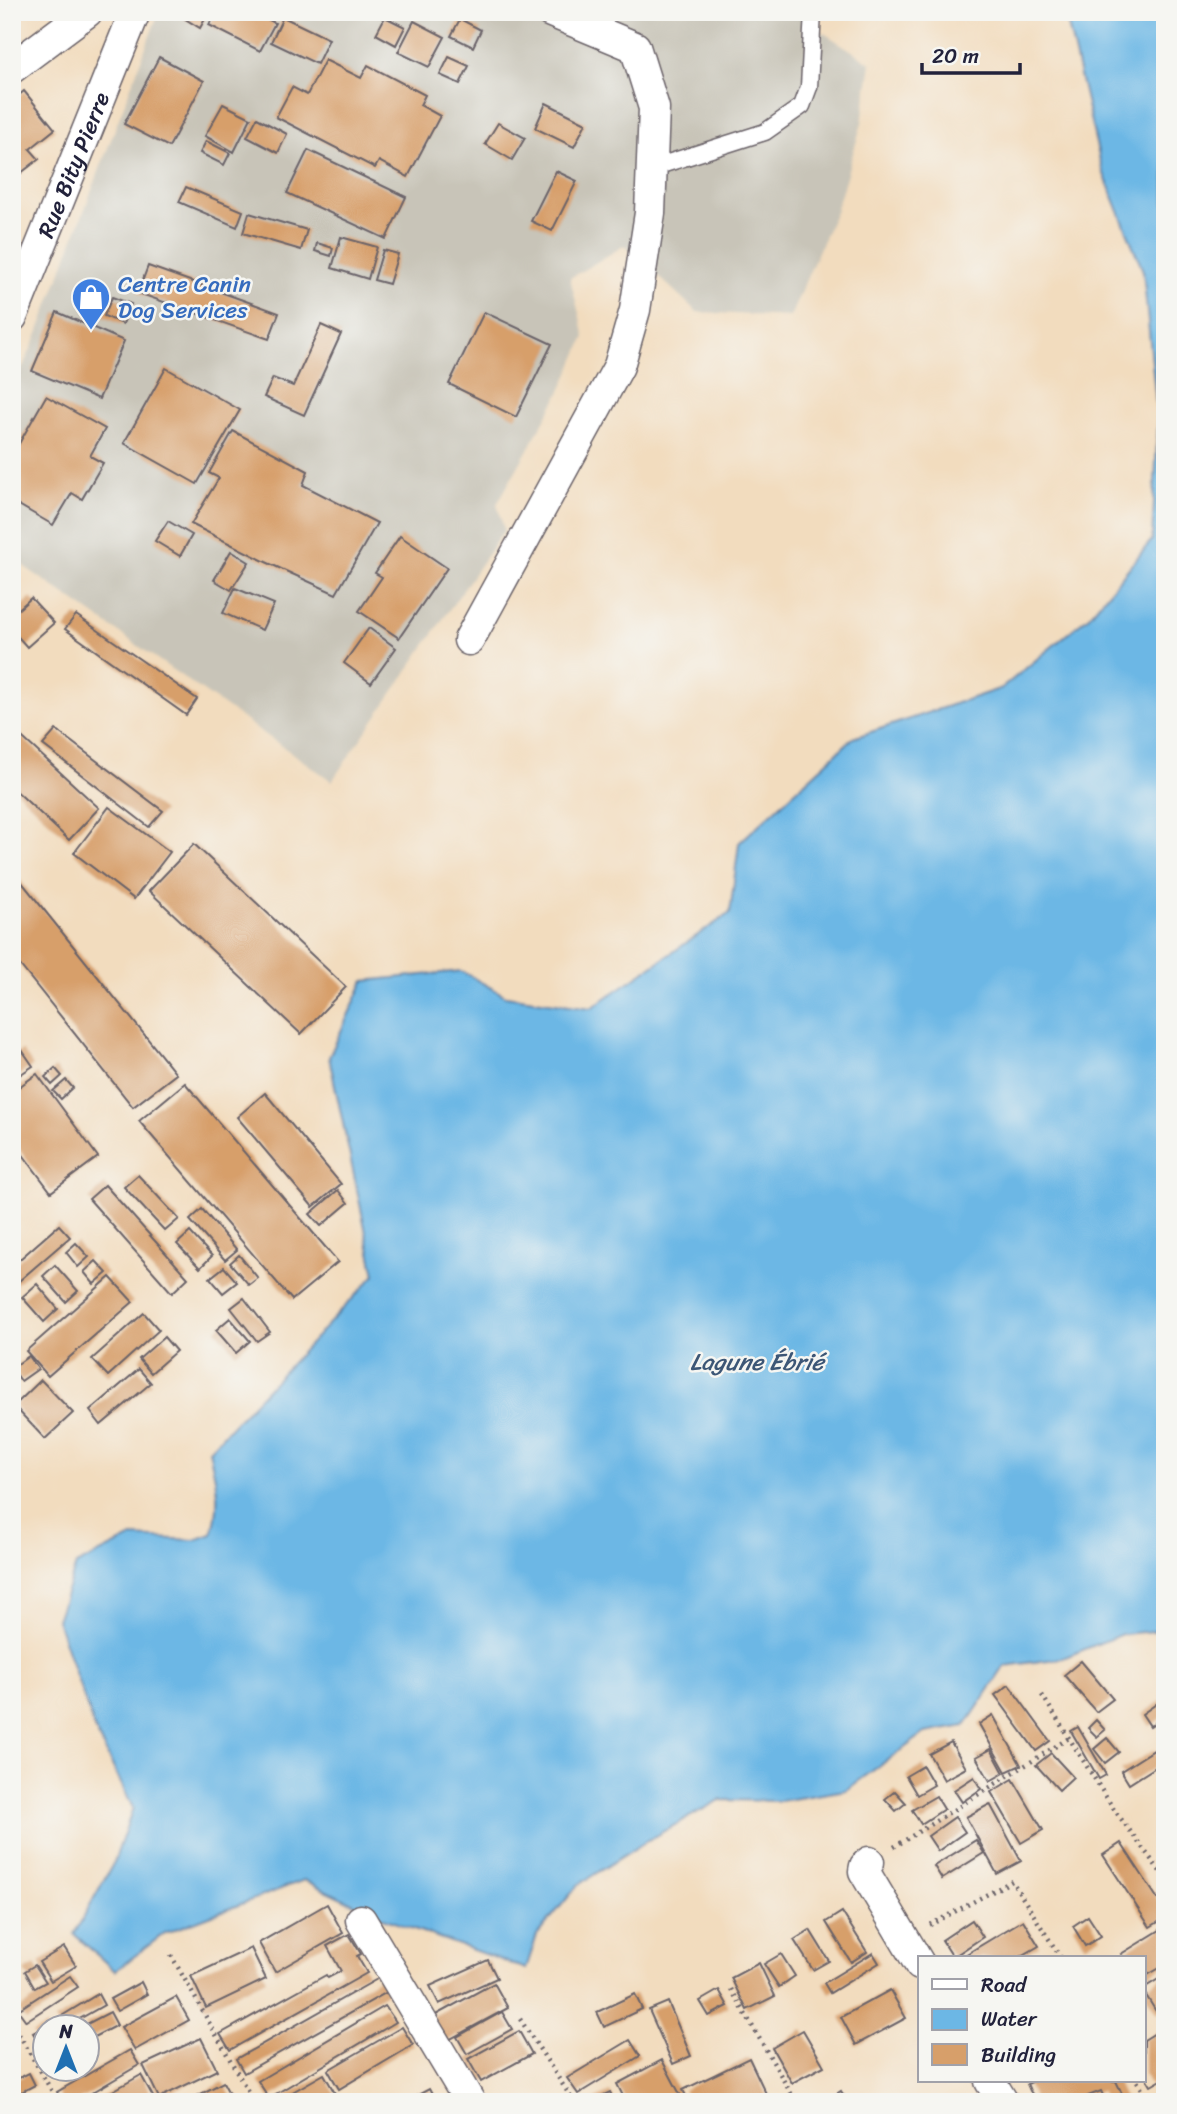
<svg xmlns="http://www.w3.org/2000/svg" width="1177" height="2114" viewBox="0 0 1177 2114" font-family="Sriracha,sans-serif">
<style>
.industrial{fill:#c8c4b8}
.water{fill:#6cb7e5;stroke:#476c90;stroke-width:2}
.building{fill:#d79f6a}
.lines{fill:none;stroke-linecap:round;stroke-linejoin:round}
.lane-casing{stroke:#6b6369;stroke-width:19}
.street-casing{stroke:#6b6369;stroke-width:33}
.path{stroke:#6b6369;stroke-width:4.5;stroke-dasharray:2 5;stroke-linecap:butt}
.lane{stroke:#fff;stroke-width:16}
.street{stroke:#fff;stroke-width:30}
.labels{text-anchor:middle;stroke-width:5;stroke-linejoin:round;paint-order:stroke}
.street-label{font-size:23px;fill:#22223b;stroke:#f6f6f2}
.shop-label{font-size:23px;fill:#366cbe;stroke:#f6f6f2;text-anchor:start}
.water-label{font-size:24px;font-style:italic;fill:#3c5676;stroke:#f6f6f2}
</style>
<rect width="100%" height="100%" fill="#f6f6f2"/>
<filter id="ink" filterUnits="userSpaceOnUse"><feTurbulence type="fractalNoise" baseFrequency=".0143" numOctaves="2"/><feDisplacementMap in="SourceGraphic" scale="14" xChannelSelector="R" yChannelSelector="G"/><feConvolveMatrix kernelMatrix="1 2 1 2 8 2 1 2 1" color-interpolation-filters="sRGB"/></filter>
<filter id="wash" filterUnits="userSpaceOnUse"><feTurbulence type="fractalNoise" baseFrequency=".00686" numOctaves="4" result="noise"/><feDisplacementMap in="SourceGraphic" scale="28" xChannelSelector="R" yChannelSelector="G"/><feGaussianBlur stdDeviation="1.57" result="paint"/><feColorMatrix in="noise" values="0 0 0 0 0 0 0 0 0 0 0 0 0 0 0 0 0 1.4 0 .05"/><feComposite in="paint" operator="in"/></filter>
<g filter="url(#wash)">
<rect width="100%" height="100%" fill="#f2dcbe"/>
<polygon class="industrial" points="159,12 820,12 813,26 871,63 862,123 836,210 790,317 697,312 625,245 570,278 585,337 562,389 497,504 504,530 332,781 12,558 12,390 37,336"/>
<path class="water" d="M 1065,12 L 1165,12 L 1165,1630 L 1122,1634 L 1063,1658 L 1005,1666 L 965,1726 L 925,1733 L 846,1790 L 780,1801 L 720,1800 L 653,1837 L 578,1885 L 537,1935 L 526,1969 L 386,1919 L 304,1880 L 165,1933 L 115,1971 L 74,1934 L 114,1862 L 133,1808 L 95,1730 L 57,1620 L 76,1565 L 132,1537 L 195,1540 L 212,1534 C 222,1502 216,1481 209,1450 L 375,1275 L 329,1057 L 364,981 L 461,971 L 506,996 L 591,1008 L 730,913 L 739,843 L 853,738 L 1002,688 L 1090,615 L 1152,540 L 1158,423 L 1143,271 L 1102,169 Z"/>
<g id="blocks">
<g class="building">
<polygon points="174,12 209,12 200,28"/>
<polygon points="215,12 254,12 275,23 260,51 209,25"/>
<polygon points="283,17 329,39 317,64 271,42"/>
<polygon points="385,17 405,27 396,45 376,34"/>
<polygon points="460,19 481,30 473,47 451,36"/>
<polygon points="414,21 445,37 429,67 398,52"/>
<polygon points="159,57 204,81 169,147 124,124"/>
<polygon points="449,57 469,66 460,84 440,75"/>
<polygon points="325,60 361,78 368,65 425,95 420,105 440,116 408,177 379,161 375,168 276,117 292,87 307,95"/>
<polygon points="24,91 55,129 30,149 39,159 12,180 12,101"/>
<polygon points="546,103 586,123 574,147 535,128"/>
<polygon points="223,104 251,118 234,152 205,136"/>
<polygon points="257,118 287,134 278,153 247,137"/>
<polygon points="498,123 525,138 512,160 485,144"/>
<polygon points="206,141 230,153 224,165 200,153"/>
<polygon points="308,150 406,197 386,239 287,193"/>
<polygon points="556,171 577,181 552,231 531,221"/>
<polygon points="186,187 243,211 237,227 179,202"/>
<polygon points="249,213 307,230 301,250 243,233"/>
<polygon points="341,237 377,247 368,279 332,268"/>
<polygon points="317,243 333,248 331,256 315,251"/>
<polygon points="383,250 398,254 389,284 374,280"/>
<polygon points="148,266 279,313 269,339 138,293"/>
<polygon points="112,297 131,304 123,324 104,316"/>
<polygon points="57,312 124,341 99,399 32,371"/>
<polygon points="484,312 552,344 516,417 449,384"/>
<polygon points="321,325 341,334 304,415 264,397 273,378 293,386"/>
<polygon points="166,368 240,410 197,484 124,443"/>
<polygon points="46,396 105,429 90,456 103,463 82,499 72,493 53,525 12,501 12,456"/>
<polygon points="233,431 308,471 303,485 377,523 336,594 266,562 191,524 219,478 209,473"/>
<polygon points="168,521 192,535 180,556 155,541"/>
<polygon points="400,536 447,568 399,638 359,611 382,577 375,573"/>
<polygon points="231,551 249,562 231,590 214,580"/>
<polygon points="235,588 274,604 262,630 223,613"/>
<polygon points="31,598 54,623 27,647 12,630 12,615"/>
<polygon points="76,615 197,699 186,715 65,629"/>
<polygon points="369,628 396,648 371,683 344,663"/>
<polygon points="12,728 99,808 69,840 12,787"/>
<polygon points="56,730 163,811 149,827 43,745"/>
<polygon points="109,807 170,852 134,899 74,853"/>
<polygon points="194,844 346,987 301,1034 149,891"/>
<polygon points="12,870 176,1074 133,1107 12,955"/>
<polygon points="22,1050 33,1066 12,1080 12,1057"/>
<polygon points="55,1068 62,1076 52,1085 45,1077"/>
<polygon points="37,1074 98,1157 51,1192 12,1140 12,1092"/>
<polygon points="66,1080 73,1088 61,1099 53,1091"/>
<polygon points="185,1083 338,1262 292,1300 139,1121"/>
<polygon points="265,1093 341,1184 313,1207 237,1117"/>
<polygon points="138,1175 179,1219 165,1231 124,1187"/>
<polygon points="105,1185 188,1278 172,1293 89,1199"/>
<polygon points="338,1190 348,1203 321,1226 310,1214"/>
<polygon points="202,1209 237,1250 225,1260 190,1220"/>
<polygon points="59,1225 70,1237 12,1287 12,1266"/>
<polygon points="190,1232 212,1256 200,1268 177,1244"/>
<polygon points="76,1243 89,1257 78,1267 66,1252"/>
<polygon points="239,1255 258,1278 249,1285 230,1263"/>
<polygon points="96,1261 107,1273 94,1284 84,1272"/>
<polygon points="55,1265 78,1291 66,1302 43,1276"/>
<polygon points="224,1267 237,1282 223,1293 210,1278"/>
<polygon points="110,1277 133,1302 48,1376 26,1351"/>
<polygon points="37,1284 58,1309 44,1322 22,1297"/>
<polygon points="244,1298 270,1332 257,1341 231,1308"/>
<polygon points="144,1313 159,1330 108,1376 92,1359"/>
<polygon points="230,1318 250,1341 236,1353 216,1330"/>
<polygon points="164,1337 176,1351 151,1373 139,1359"/>
<polygon points="29,1356 38,1369 21,1381 12,1368"/>
<polygon points="139,1369 151,1383 101,1425 90,1411"/>
<polygon points="41,1380 73,1413 45,1439 14,1406"/>
<polygon points="1081,1661 1113,1699 1096,1712 1064,1675"/>
<polygon points="1009,1685 1050,1741 1036,1751 995,1695"/>
<polygon points="1165,1698 1165,1716 1150,1726 1142,1714"/>
<polygon points="993,1715 1021,1765 1006,1772 979,1724"/>
<polygon points="1096,1720 1105,1730 1097,1737 1088,1728"/>
<polygon points="1078,1727 1106,1775 1099,1779 1071,1731"/>
<polygon points="1107,1738 1119,1752 1105,1763 1094,1749"/>
<polygon points="951,1742 966,1768 944,1780 929,1754"/>
<polygon points="991,1749 1004,1773 990,1781 976,1757"/>
<polygon points="1154,1750 1162,1763 1129,1784 1121,1771"/>
<polygon points="1051,1753 1073,1777 1059,1790 1036,1765"/>
<polygon points="923,1766 934,1785 917,1795 906,1776"/>
<polygon points="974,1777 981,1789 962,1802 954,1790"/>
<polygon points="1013,1779 1043,1830 1021,1843 991,1792"/>
<polygon points="895,1791 906,1803 896,1811 885,1799"/>
<polygon points="936,1796 944,1809 921,1824 912,1810"/>
<polygon points="990,1804 1021,1861 997,1874 966,1817"/>
<polygon points="955,1817 965,1832 938,1851 928,1836"/>
<polygon points="976,1840 984,1853 942,1879 934,1866"/>
<polygon points="1121,1843 1165,1910 1165,1918 1150,1927 1103,1855"/>
<polygon points="327,1904 343,1933 275,1972 259,1943"/>
<polygon points="842,1912 867,1952 851,1962 826,1922"/>
<polygon points="1088,1916 1101,1936 1085,1946 1073,1926"/>
<polygon points="972,1920 983,1937 953,1957 942,1940"/>
<polygon points="1023,1920 1039,1946 1018,1958 960,1958"/>
<polygon points="1165,1927 1165,1965 1144,1977 1144,1958 1124,1958 1121,1954"/>
<polygon points="810,1930 829,1961 813,1970 794,1940"/>
<polygon points="349,1934 361,1954 357,1956 367,1973 230,2050 220,2034 326,1975 328,1978 341,1971 327,1946"/>
<polygon points="64,1947 76,1966 51,1981 39,1962"/>
<polygon points="251,1948 266,1979 206,2008 191,1976"/>
<polygon points="873,1953 879,1963 830,1993 824,1983"/>
<polygon points="781,1954 795,1976 779,1987 764,1964"/>
<polygon points="488,1960 497,1978 439,2004 430,1986"/>
<polygon points="759,1963 775,1996 747,2010 731,1978"/>
<polygon points="35,1965 46,1982 35,1988 25,1971"/>
<polygon points="1165,1975 1165,2009 1157,2013 1144,1992 1144,1988"/>
<polygon points="70,1976 78,1987 26,2021 18,2010"/>
<polygon points="379,1978 387,1992 244,2073 236,2059"/>
<polygon points="141,1982 147,1994 117,2011 110,1999"/>
<polygon points="494,1983 508,2008 445,2042 432,2017"/>
<polygon points="719,1990 728,2006 709,2016 700,2001"/>
<polygon points="890,1990 906,2018 856,2045 841,2017"/>
<polygon points="98,1994 104,2005 67,2026 59,2026 55,2020"/>
<polygon points="635,1994 642,2009 604,2027 597,2012"/>
<polygon points="176,1997 189,2020 135,2050 121,2027"/>
<polygon points="668,2002 691,2056 673,2064 649,2010"/>
<polygon points="385,2006 396,2022 269,2098 258,2081"/>
<polygon points="110,2012 117,2025 88,2040 88,2026 83,2026"/>
<polygon points="502,2012 512,2029 467,2054 457,2037"/>
<polygon points="46,2026 46,2039 39,2043 33,2033"/>
<polygon points="402,2027 413,2045 339,2089 328,2070"/>
<polygon points="1165,2027 1165,2078 1151,2086 1144,2074 1144,2040"/>
<polygon points="803,2030 824,2066 792,2083 772,2048"/>
<polygon points="519,2031 532,2054 481,2082 468,2059"/>
<polygon points="201,2038 217,2070 159,2098 143,2065"/>
<polygon points="630,2040 640,2056 578,2094 567,2078"/>
<polygon points="130,2050 139,2065 76,2102 62,2102 57,2092"/>
<polygon points="749,2058 770,2102 689,2102 683,2090"/>
<polygon points="662,2060 684,2102 626,2102 617,2084"/>
<polygon points="29,2073 35,2085 12,2097 12,2075 14,2074 17,2079"/>
<polygon points="324,2074 340,2102 275,2102"/>
<polygon points="141,2075 156,2102 93,2102"/>
<polygon points="1034,2081 1116,2081 1126,2102 1106,2102 1101,2091 1088,2096 1091,2102 1035,2102 1027,2084"/>
<polygon points="223,2082 232,2099 228,2102 186,2102"/>
<polygon points="429,2089 436,2102 405,2102"/>
<polygon points="841,2091 848,2102 824,2102"/>
<polygon points="610,2092 615,2102 589,2102"/>
</g>
</g>
</g>
<g filter="url(#ink)">
<use href="#blocks" fill-opacity="0" stroke="#6b6369" stroke-width="2"/>
<g class="lines">
<g class="lane-casing">
<polyline id="lane" points="652,168 765,132 802,106 809,87 813,12"/>
</g>
<g class="street-casing">
<g id="street">
<polyline points="12,68 87,12"/>
<path id="s1" d="M 12,317 L 135,12"/>
<polyline points="469,640 619,366 635,310 650,213 654,108 635,47 551,12"/>
<polyline points="869,1862 865,1866 864,1871 920,1965"/>
<polyline points="361,1920 470,2102"/>
<polyline points="990,2081 1003,2102"/>
</g>
</g>
<g class="path">
<polyline points="1042,1695 1113,1808 1165,1878"/>
<polyline points="894,1847 1069,1738"/>
<polyline points="930,1925 1012,1881 1061,1958"/>
<polyline points="171,1955 254,2102"/>
<polyline points="731,1989 796,2102"/>
<polyline points="520,2019 574,2102"/>
<polyline points="12,2022 58,2102"/>
<polyline points="1137,2081 1150,2102"/>
</g>
<use href="#lane" class="lane"/>
<use href="#street" class="street"/>
</g>
</g>
<defs>
<g id="shop-pin" transform="scale(2.0125)"><path d="M0 17L-7.5 6A9.5 9.5 0 1 1 7.5 6Z" fill="#3f7fe0" stroke="#f6f6f2"/><path d="M-5-2.5h2.3a2.7 3.5 0 0 1 5.4 0H5L5.5 6h-11ZM-1.5-2.5h3a1.5 2.3 0 0 0-3 0Z" fill="#fff"/></g>
</defs>
<g fill-rule="evenodd">
<use href="#shop-pin" x="91" y="297"/>
</g>
<g class="labels">
<g class="street-label">
<text dy="8" stroke="none"><textPath href="#s1" startOffset="164">Rue Bity Pierre</textPath></text>
</g>
<g class="shop-label">
<text x="118" y="292">Centre Canin<tspan x="118" dy="26">Dog Services</tspan></text>
</g>
<g class="water-label">
<text x="757" y="1370">Lagune Ébrié</text>
</g>
</g>
<rect width="1177" height="2114" fill="none" stroke="#f6f6f2" stroke-width="42"/>
<rect x="918" y="1956" width="228" height="126" fill="#f6f6f2" stroke="#a1a1a9" stroke-width="2"/>
<rect x="932" y="1979" width="35" height="10" fill="#ffffff" stroke="#a1a1a9" stroke-width="2"/>
<text x="981" y="1992" font-size="21" fill="#22223b">Road</text>
<rect x="932" y="2009" width="35" height="21" fill="#6cb7e5" stroke="#a1a1a9" stroke-width="2"/>
<text x="981" y="2026" font-size="21" fill="#22223b">Water</text>
<rect x="932" y="2044" width="35" height="21" fill="#d79f6a" stroke="#a1a1a9" stroke-width="2"/>
<text x="981" y="2062" font-size="21" fill="#22223b">Building</text>
<g transform="translate(66 2048)"><circle r="33" fill="#f6f6f2" stroke="#a1a1a9" stroke-width="2"/>
<path d="M0-5L12 26L0 18L-12 26Z" fill="#1f6fb2"/>
<text y="-10" font-size="19" font-weight="bold" text-anchor="middle" fill="#22223b">N</text>
</g>
<path d="M922 63v10h98v-10" fill="none" stroke="#22223b" stroke-width="3.5"/>
<text x="932" y="63" font-size="21" fill="#22223b" stroke="#f6f6f2" stroke-width="5" paint-order="stroke">20 m</text>
</svg>
